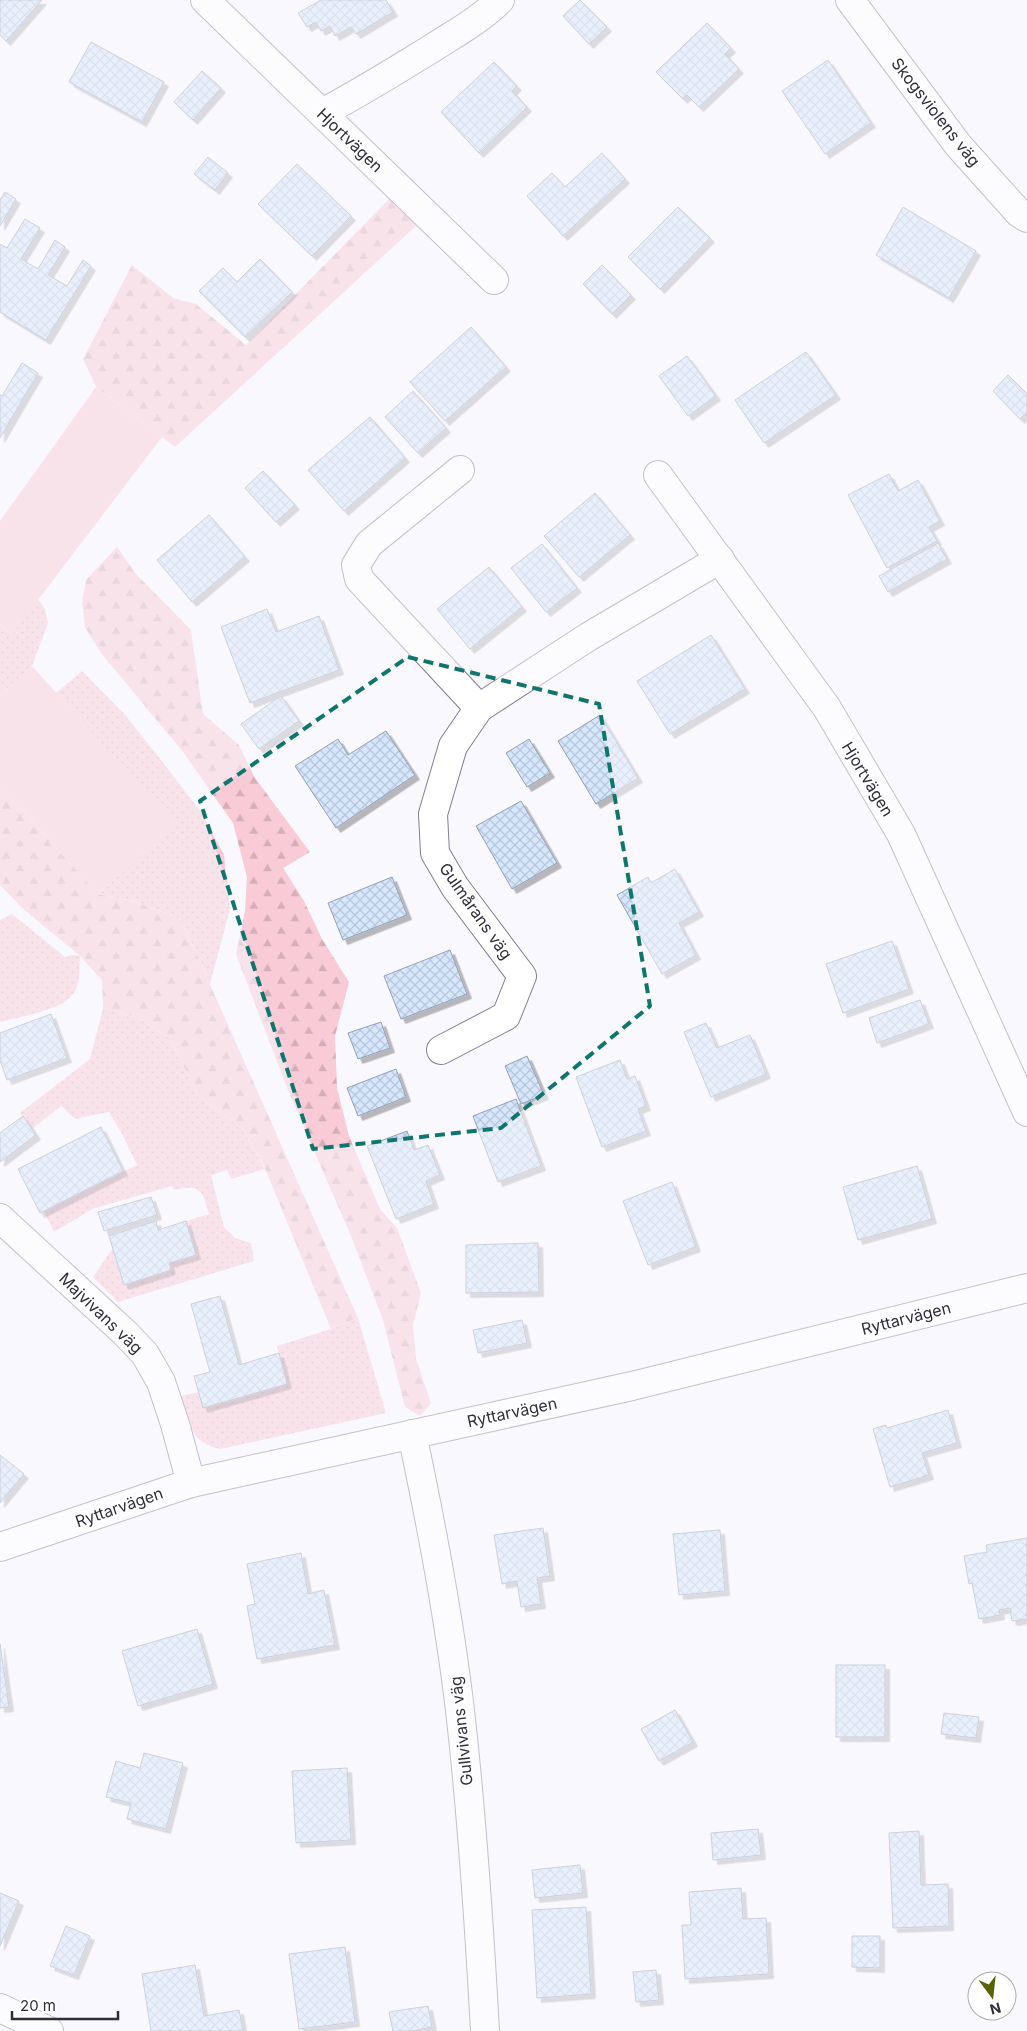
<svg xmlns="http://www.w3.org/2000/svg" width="1027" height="2031" viewBox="0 0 1027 2031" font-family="Inter,sans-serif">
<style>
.grass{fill:url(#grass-dots)}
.forest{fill:url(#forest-firs)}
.park{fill:#f8cbd6}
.building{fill:url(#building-cross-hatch);stroke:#91a0b5;filter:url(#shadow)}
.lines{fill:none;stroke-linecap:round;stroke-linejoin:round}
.minor-casing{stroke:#807d95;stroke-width:30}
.minor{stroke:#fff;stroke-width:28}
.marked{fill:none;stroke:#0f766e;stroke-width:4;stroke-dasharray:10 6;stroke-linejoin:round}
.labels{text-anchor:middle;stroke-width:4;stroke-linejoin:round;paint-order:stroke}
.street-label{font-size:16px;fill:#2f2e38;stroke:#fff}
</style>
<defs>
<pattern id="grass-dots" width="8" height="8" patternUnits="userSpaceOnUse" patternTransform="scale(1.25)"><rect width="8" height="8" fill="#f8cbd6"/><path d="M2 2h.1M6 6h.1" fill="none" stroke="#d5afb8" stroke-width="1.8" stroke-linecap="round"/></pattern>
<pattern id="forest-firs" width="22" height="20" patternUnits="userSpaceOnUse" patternTransform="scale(1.25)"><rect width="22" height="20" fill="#f8cbd6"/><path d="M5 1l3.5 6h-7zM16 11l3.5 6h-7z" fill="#d5afb8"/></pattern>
<pattern id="building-cross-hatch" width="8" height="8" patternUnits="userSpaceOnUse" patternTransform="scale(1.25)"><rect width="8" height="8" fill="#d6e6fc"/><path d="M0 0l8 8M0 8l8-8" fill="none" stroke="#b8c6d9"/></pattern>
<filter id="shadow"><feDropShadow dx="4.5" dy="4.5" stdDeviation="0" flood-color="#0004"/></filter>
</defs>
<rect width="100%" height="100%" fill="#f9f8fe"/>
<g class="grass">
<polygon points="38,599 45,609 48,623 32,666 0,695 0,625 12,634"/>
<polygon points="82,671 126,716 161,760 201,812 224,855 230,909 210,984 181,919 133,901 98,894 175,825 56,693"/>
<path d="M 12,914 L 65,957 L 73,955 L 80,956 C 79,968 81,984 73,994 C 62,1010 19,1017 0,1022 L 0,920 Z"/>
<path d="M 103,1008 L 141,1019 L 170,1039 L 199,1097 L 243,1129 L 265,1169 L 231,1179 L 227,1170 L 211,1175 L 224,1227 L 235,1238 L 251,1243 L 254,1261 L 118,1302 L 93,1277 L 113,1248 L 125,1284 L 171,1270 L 169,1263 L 196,1255 L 186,1221 L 209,1214 C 202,1189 200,1184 174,1190 L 172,1186 L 92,1209 L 54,1232 L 44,1211 L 137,1165 L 121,1132 L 109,1112 L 75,1119 L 61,1106 L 32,1129 L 20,1113 L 90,1059 Z"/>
<path d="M 358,1318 L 386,1413 L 220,1449 C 191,1443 188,1422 181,1396 L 199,1392 L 204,1408 L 287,1384 L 277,1346 L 331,1329 Z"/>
</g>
<g class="forest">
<polygon points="390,198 417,225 175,447 96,387 83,359 132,265 173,298 196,304 246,345"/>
<polygon points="117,547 136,574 191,630 203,714 239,745 255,778 310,852 283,868 304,901 322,939 349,982 335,1036 337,1088 349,1136 380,1209 397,1228 421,1293 413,1325 416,1359 431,1403 420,1416 405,1407 383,1320 351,1236 289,1093 236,954 245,911 247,877 233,823 183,752 101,653 85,627 82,602 86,580"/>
<polygon points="0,785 98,894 133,901 181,919 358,1318 331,1329 264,1166 243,1129 199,1097 170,1039 141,1019 103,1008 102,980 80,956 21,907 0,885"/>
</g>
<g class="park">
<polygon points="96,387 162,437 12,634 0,625 0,521"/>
<polygon points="32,666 176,825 98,894 0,785 0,695"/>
</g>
<g class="building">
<polygon points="0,0 42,0 6,41 0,35"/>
<polygon points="321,0 386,0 393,12 356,34 351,27 335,36 330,26 321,31 316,22 307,27 298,13"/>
<polygon points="580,0 607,27 589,44 563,16"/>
<polygon points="707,23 731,48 725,54 739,69 699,107 687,95 683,99 656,72"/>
<polygon points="91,42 164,82 142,122 69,82"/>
<polygon points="828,60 871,123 825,154 782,91"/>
<polygon points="494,62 517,86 512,91 527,107 479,153 441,112"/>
<polygon points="202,71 221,88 193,120 174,102"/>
<polygon points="602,153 625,179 563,236 527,196 552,173 565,187"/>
<polygon points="208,157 228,173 215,190 194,174"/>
<polygon points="297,164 351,216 312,256 258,204"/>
<polygon points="5,192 16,199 0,226 0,200"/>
<polygon points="678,207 710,238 660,289 628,257"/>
<polygon points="903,207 976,251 949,298 876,255"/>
<polygon points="25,219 40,228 21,259 38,269 55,240 65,247 48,275 67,286 83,260 91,266 46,340 0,312 0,244 7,248"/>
<polygon points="260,259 292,292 245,337 199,291 223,268 237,282"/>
<polygon points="602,265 631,295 612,314 583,284"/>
<polygon points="471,327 506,367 445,421 410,382"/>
<polygon points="806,352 836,395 764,443 735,400"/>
<polygon points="687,356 716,396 688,416 659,376"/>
<polygon points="22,363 38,373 0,438 0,395 2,396"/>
<polygon points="1008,375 1027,394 1027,412 1020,419 993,391"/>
<polygon points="413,391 446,428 418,453 385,417"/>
<polygon points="370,417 405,458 344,511 308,470"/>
<polygon points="263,471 295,505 276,522 245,488"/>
<polygon points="889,474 898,491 918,480 940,521 929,527 937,541 887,568 848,495"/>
<polygon points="595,493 630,535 579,577 544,536"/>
<polygon points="209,515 245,557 192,602 157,560"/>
<polygon points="938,543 947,559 888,592 879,576"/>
<polygon points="542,544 577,588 546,612 511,568"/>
<polygon points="489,567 522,607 470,649 437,609"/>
<polygon points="267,609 276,632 319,616 339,670 250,703 221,627"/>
<polygon points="711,635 745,689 670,734 637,681"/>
<polygon points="281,696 299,721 259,749 241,724"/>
<polygon points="600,715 638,778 596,804 558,741"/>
<polygon points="386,731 415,775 336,828 295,766 338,739 348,755"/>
<polygon points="529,739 550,773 527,787 506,753"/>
<polygon points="521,801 557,863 512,889 476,826"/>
<polygon points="675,869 699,912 679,923 696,955 662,974 617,895 648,877 651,883"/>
<polygon points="392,877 407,915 343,940 328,903"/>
<polygon points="892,941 909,989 843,1013 826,964"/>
<polygon points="450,950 467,994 401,1019 384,976"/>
<polygon points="920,1000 929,1024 877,1043 869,1018"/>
<polygon points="51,1014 67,1058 7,1080 0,1060 0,1033"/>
<polygon points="381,1022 390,1048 358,1059 348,1033"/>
<polygon points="706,1023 717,1048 750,1035 766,1074 711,1097 684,1032"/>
<polygon points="527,1056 544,1095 521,1104 505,1066"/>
<polygon points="620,1060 627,1079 635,1076 646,1106 638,1109 646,1131 602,1147 576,1077"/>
<polygon points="396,1069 406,1097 358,1116 347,1088"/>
<polygon points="516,1099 541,1166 498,1182 473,1116"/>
<polygon points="23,1116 36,1135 0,1162 0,1133"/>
<polygon points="101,1127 123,1171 40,1213 18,1169"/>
<polygon points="407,1131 414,1150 428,1145 440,1175 426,1181 434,1204 396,1219 367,1146"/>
<polygon points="917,1166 932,1219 858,1240 843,1187"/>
<polygon points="672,1182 696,1247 648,1265 623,1201"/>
<polygon points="151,1197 157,1215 104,1231 98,1212"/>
<polygon points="156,1221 158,1230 186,1221 196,1255 169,1263 171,1270 124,1285 109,1236"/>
<polygon points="538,1243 539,1292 466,1293 466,1245"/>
<polygon points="220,1296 239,1365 279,1353 287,1384 203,1408 194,1376 210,1372 191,1304"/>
<polygon points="522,1320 527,1343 478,1353 473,1330"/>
<polygon points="948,1410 957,1443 922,1453 929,1475 890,1487 873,1429 886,1425 887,1428"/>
<polygon points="0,1455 24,1474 0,1503"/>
<polygon points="543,1528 550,1576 537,1578 541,1604 521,1607 517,1581 502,1584 494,1535"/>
<polygon points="720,1530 725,1591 679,1595 673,1534"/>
<polygon points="1027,1538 1027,1619 1012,1621 1010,1608 999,1610 1000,1615 979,1619 972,1583 969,1584 964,1556 987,1552 986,1545"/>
<polygon points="301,1553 308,1594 324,1590 335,1645 257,1659 247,1606 255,1604 247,1564"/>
<polygon points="197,1629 213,1684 138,1706 122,1651"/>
<polygon points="0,1644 9,1707 0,1708"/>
<rect x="836" y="1665" width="49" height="72"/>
<polygon points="675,1710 693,1742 659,1761 641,1729"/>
<polygon points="944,1713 979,1717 976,1738 941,1734"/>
<polygon points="144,1753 183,1763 166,1829 127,1819 131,1803 106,1797 116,1761 140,1768"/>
<polygon points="347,1768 351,1840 296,1843 292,1771"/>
<polygon points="758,1829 761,1855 713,1860 711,1833"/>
<polygon points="919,1831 921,1885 948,1884 949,1926 893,1928 889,1833"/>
<polygon points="580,1865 583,1893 535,1898 532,1870"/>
<polygon points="741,1888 743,1919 766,1918 769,1974 685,1979 682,1925 691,1925 689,1892"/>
<polygon points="0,1893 19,1901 0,1946"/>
<polygon points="586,1907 591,1994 537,1998 532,1910"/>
<polygon points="66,1926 90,1936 74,1975 50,1966"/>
<polygon points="852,1936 880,1936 880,1968 852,1967"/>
<polygon points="345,1947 355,2022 299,2029 289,1954"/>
<polygon points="195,1965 204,2016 239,2010 243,2031 151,2031 142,1974"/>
<polygon points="656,1970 659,2000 636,2002 633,1972"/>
<polygon points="428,2006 432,2027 411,2031 393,2031 389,2012"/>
</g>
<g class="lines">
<g class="minor-casing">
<g id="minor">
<polyline points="205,0 494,280"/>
<polyline points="850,0 958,145 1019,213 1027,218"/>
<path d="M 322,113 C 360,93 395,71 431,49 C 454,34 480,20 500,0"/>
<polyline points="460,470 369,544 356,565 359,579 479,708"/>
<polyline points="658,475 827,708 901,834 1027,1112"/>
<polyline points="441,1050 506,1016 522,976 455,887 435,853 433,814 453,746 479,708 588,637 720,559"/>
<polyline points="0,1218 125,1333 145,1354 161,1382 175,1424 191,1483"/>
<path d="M 412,1434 C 431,1523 448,1612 459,1702 C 472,1812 479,1921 485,2031"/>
<polyline points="0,1547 191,1483 632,1386 1027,1288"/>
<polyline points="0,2008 49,2031"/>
</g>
</g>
<use href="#minor" class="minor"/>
</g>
<path d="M0 0H1027V2031H0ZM 408,657 L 599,704 L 650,1006 L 501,1128 L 313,1149 L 200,801 Z" fill="#f9f8fe" fill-opacity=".55" fill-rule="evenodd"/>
<path class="marked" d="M 408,657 L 599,704 L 650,1006 L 501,1128 L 313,1149 L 200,801 Z"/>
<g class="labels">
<g class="street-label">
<text transform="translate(936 112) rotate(52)" y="6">Skogsviolens väg</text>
<text transform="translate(350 140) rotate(44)" y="6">Hjortvägen</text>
<text transform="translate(868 779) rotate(59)" y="6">Hjortvägen</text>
<text transform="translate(476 911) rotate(55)" y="6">Gulmårans väg</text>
<text transform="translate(101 1313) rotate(44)" y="6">Majvivans väg</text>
<text transform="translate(906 1318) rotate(-14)" y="6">Ryttarvägen</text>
<text transform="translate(512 1412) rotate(-12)" y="6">Ryttarvägen</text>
<text transform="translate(119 1507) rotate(-19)" y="6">Ryttarvägen</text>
<text transform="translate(461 1731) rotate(-96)" y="6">Gullvivans väg</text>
</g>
</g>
<g transform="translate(992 1996) rotate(165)"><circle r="24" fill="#ffffff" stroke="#acabaf"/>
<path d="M0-4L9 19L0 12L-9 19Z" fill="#596406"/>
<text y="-8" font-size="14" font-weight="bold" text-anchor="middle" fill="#2f2e38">N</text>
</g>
<path d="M12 2011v8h106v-8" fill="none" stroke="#2f2e38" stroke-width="2.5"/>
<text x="20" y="2011" font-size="15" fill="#2f2e38" stroke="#ffffff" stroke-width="4" paint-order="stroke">20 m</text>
</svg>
